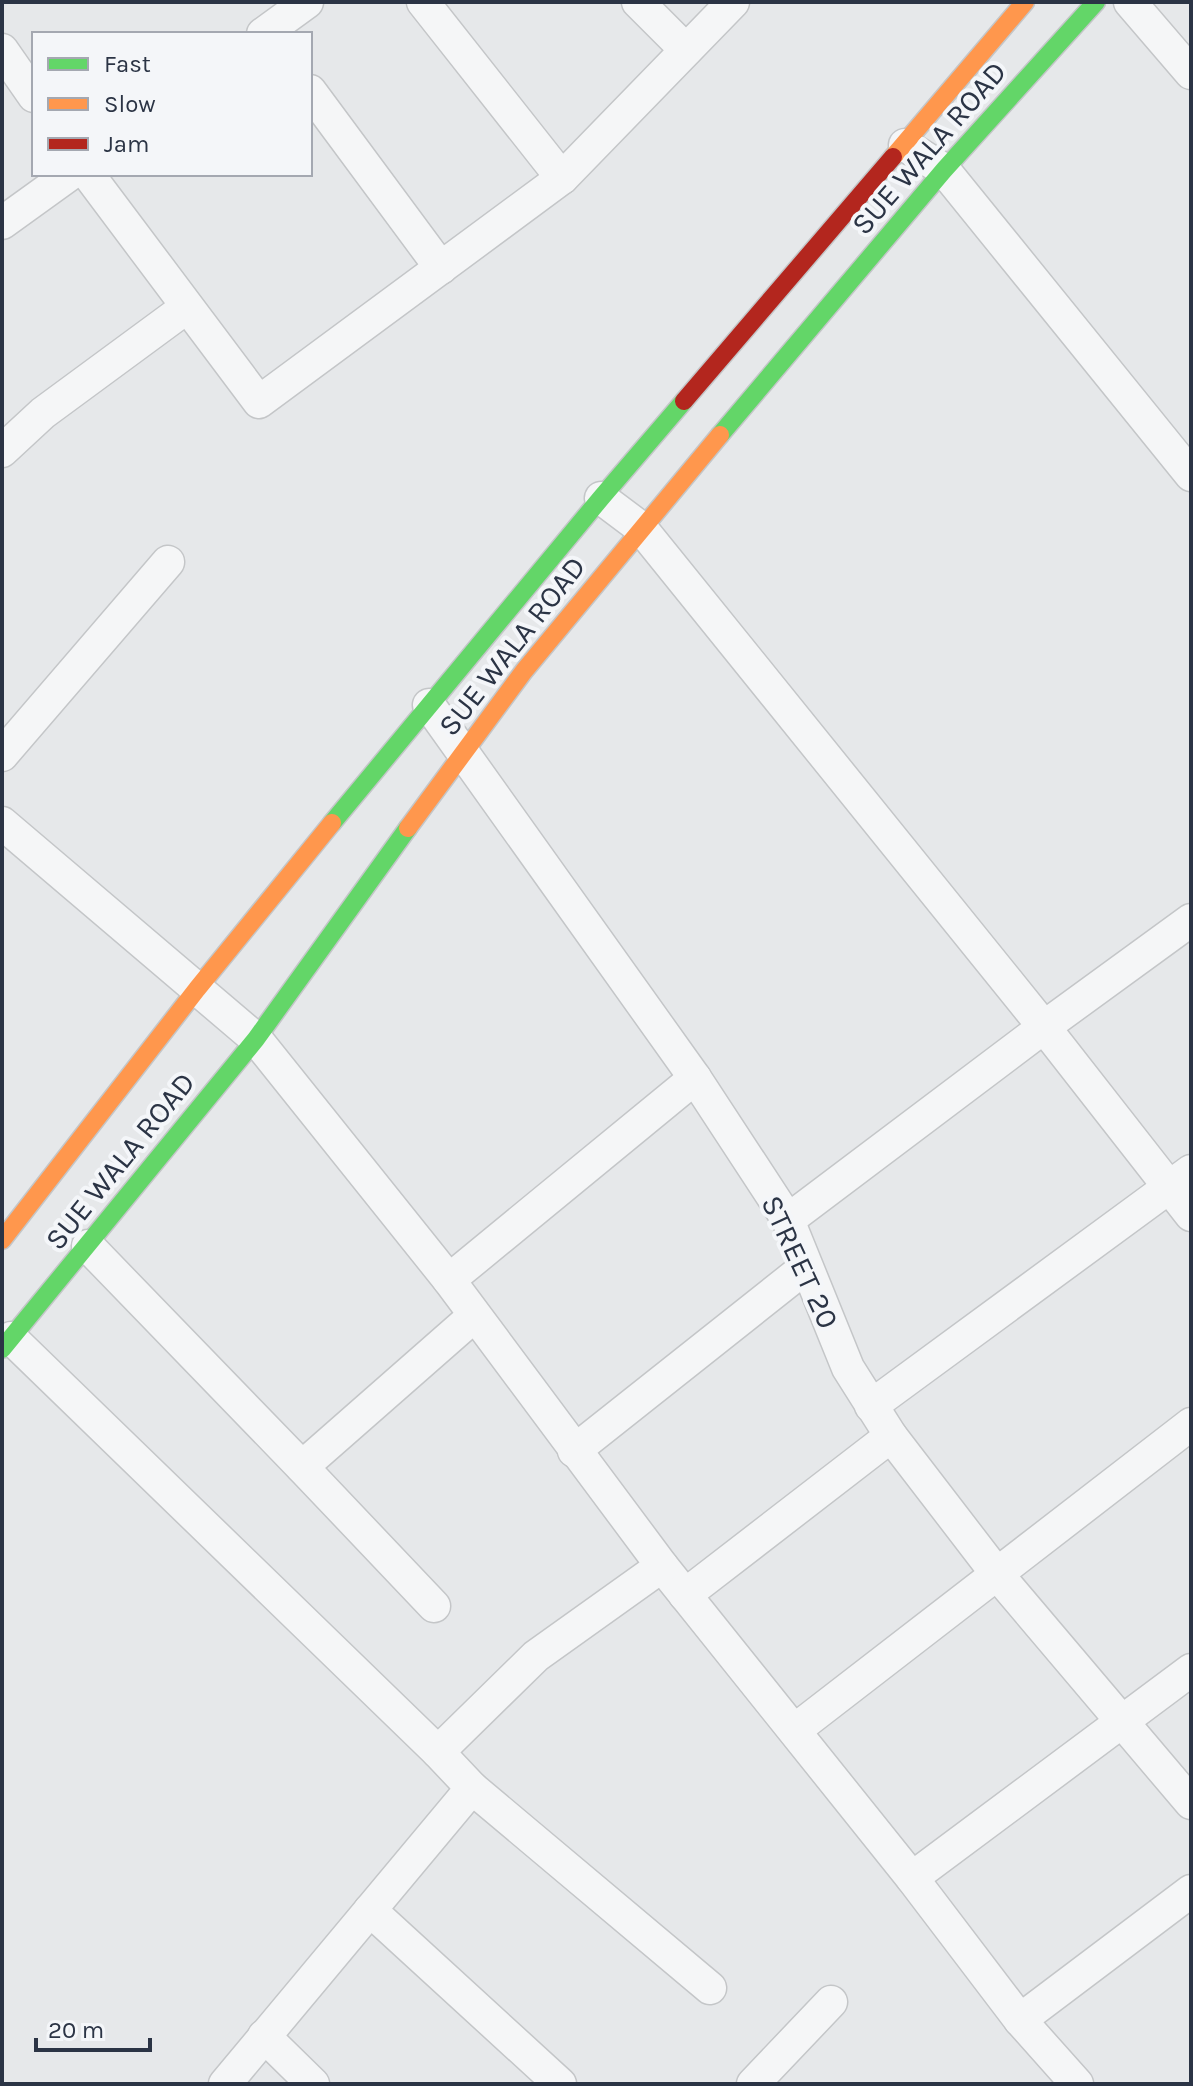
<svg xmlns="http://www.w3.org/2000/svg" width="1193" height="2086" viewBox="0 0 1193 2086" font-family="Karla,sans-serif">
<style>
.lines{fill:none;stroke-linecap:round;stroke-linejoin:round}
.street-casing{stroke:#c4c6c8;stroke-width:35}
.fast-casing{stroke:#c4c6c8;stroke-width:21}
.slow-casing{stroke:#c4c6c8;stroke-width:21}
.jam-casing{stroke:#c4c6c8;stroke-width:21}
.street{stroke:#f5f6f7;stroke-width:32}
.fast{stroke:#63d668;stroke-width:18}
.slow{stroke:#ff974d;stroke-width:18}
.jam{stroke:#b3261e;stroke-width:18}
.labels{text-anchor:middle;stroke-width:8;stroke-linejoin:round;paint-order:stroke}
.street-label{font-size:30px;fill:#2b3445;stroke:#f4f6f9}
</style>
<rect width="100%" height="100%" fill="#e6e8ea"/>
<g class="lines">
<g class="street-casing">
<g id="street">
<polyline points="423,2 562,178"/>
<polyline points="638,2 686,50"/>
<polyline points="1130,2 1191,73"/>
<polyline points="263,34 307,2"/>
<polyline points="2,50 34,96"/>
<polyline points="310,91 441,268"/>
<polyline points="905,145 944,170 1191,475"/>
<polyline points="88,174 259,402 562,178 733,2"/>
<polyline points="2,223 70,174"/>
<polyline points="2,451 43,413 187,307"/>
<polyline points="601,498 641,528 1044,1027 1191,1215"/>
<polyline points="429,705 695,1078 788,1220 848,1368 891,1436 997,1574 1191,1803"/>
<polyline points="2,755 168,562"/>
<polyline points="2,823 256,1039 449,1280 662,1566 912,1878 1020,2020 1077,2084"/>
<polyline points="788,1220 1044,1027 1191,920"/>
<polyline points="88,1246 302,1467 434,1606"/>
<polyline points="449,1280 695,1078"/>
<polyline points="11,1338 438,1752 472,1788 710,1988"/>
<polyline points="871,1406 1191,1171"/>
<polyline points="574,1451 806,1267"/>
<polyline points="302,1467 474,1316"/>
<polyline points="685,1595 891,1436"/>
<polyline points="795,1730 1191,1424"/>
<polyline points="438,1752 536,1656 662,1566"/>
<polyline points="912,1878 1191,1670"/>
<polyline points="370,1910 560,2084"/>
<polyline points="1020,2020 1191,1891"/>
<polyline points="264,2036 313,2084"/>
<polyline points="225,2084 472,1788"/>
<polyline points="753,2084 831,2002"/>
</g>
</g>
<g class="fast-casing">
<g id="fast">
<polyline points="720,435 944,170 1096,2"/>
<polyline points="332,823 601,498 684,401"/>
<polyline points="2,1349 256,1039 408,828"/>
</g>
</g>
<g class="slow-casing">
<g id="slow">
<polyline points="893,157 1025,2"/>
<polyline points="408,828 524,671 720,435"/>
<polyline points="2,1240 197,989 332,823"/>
</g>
</g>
<g class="jam-casing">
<polyline id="jam" points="684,401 893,157"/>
</g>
<use href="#street" class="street"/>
<use href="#fast" class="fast"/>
<use href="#slow" class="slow"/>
<use href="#jam" class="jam"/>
</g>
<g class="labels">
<g class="street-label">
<text transform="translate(929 148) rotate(-49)" y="10">SUE WALA ROAD</text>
<text transform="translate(512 646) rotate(-52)" y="10">SUE WALA ROAD</text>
<text transform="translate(120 1161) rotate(-51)" y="10">SUE WALA ROAD</text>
<text transform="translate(800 1262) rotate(65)" y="10">STREET 20</text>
</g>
</g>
<rect width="1193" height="2086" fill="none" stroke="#2b3445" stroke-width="8"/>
<rect x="32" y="32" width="280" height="144" fill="#f4f6f9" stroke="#a4a8b1" stroke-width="2"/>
<rect x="48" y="58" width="40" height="12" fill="#63d668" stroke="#a4a8b1" stroke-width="2"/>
<text x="104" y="72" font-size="24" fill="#2b3445">Fast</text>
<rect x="48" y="98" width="40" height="12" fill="#ff974d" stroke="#a4a8b1" stroke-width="2"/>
<text x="104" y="112" font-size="24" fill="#2b3445">Slow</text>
<rect x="48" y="138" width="40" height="12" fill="#b3261e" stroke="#a4a8b1" stroke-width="2"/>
<text x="104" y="152" font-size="24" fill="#2b3445">Jam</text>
<path d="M36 2038v12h114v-12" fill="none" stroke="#2b3445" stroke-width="4"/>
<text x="48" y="2038" font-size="24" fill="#2b3445" stroke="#f4f6f9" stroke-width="6" paint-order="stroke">20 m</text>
</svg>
